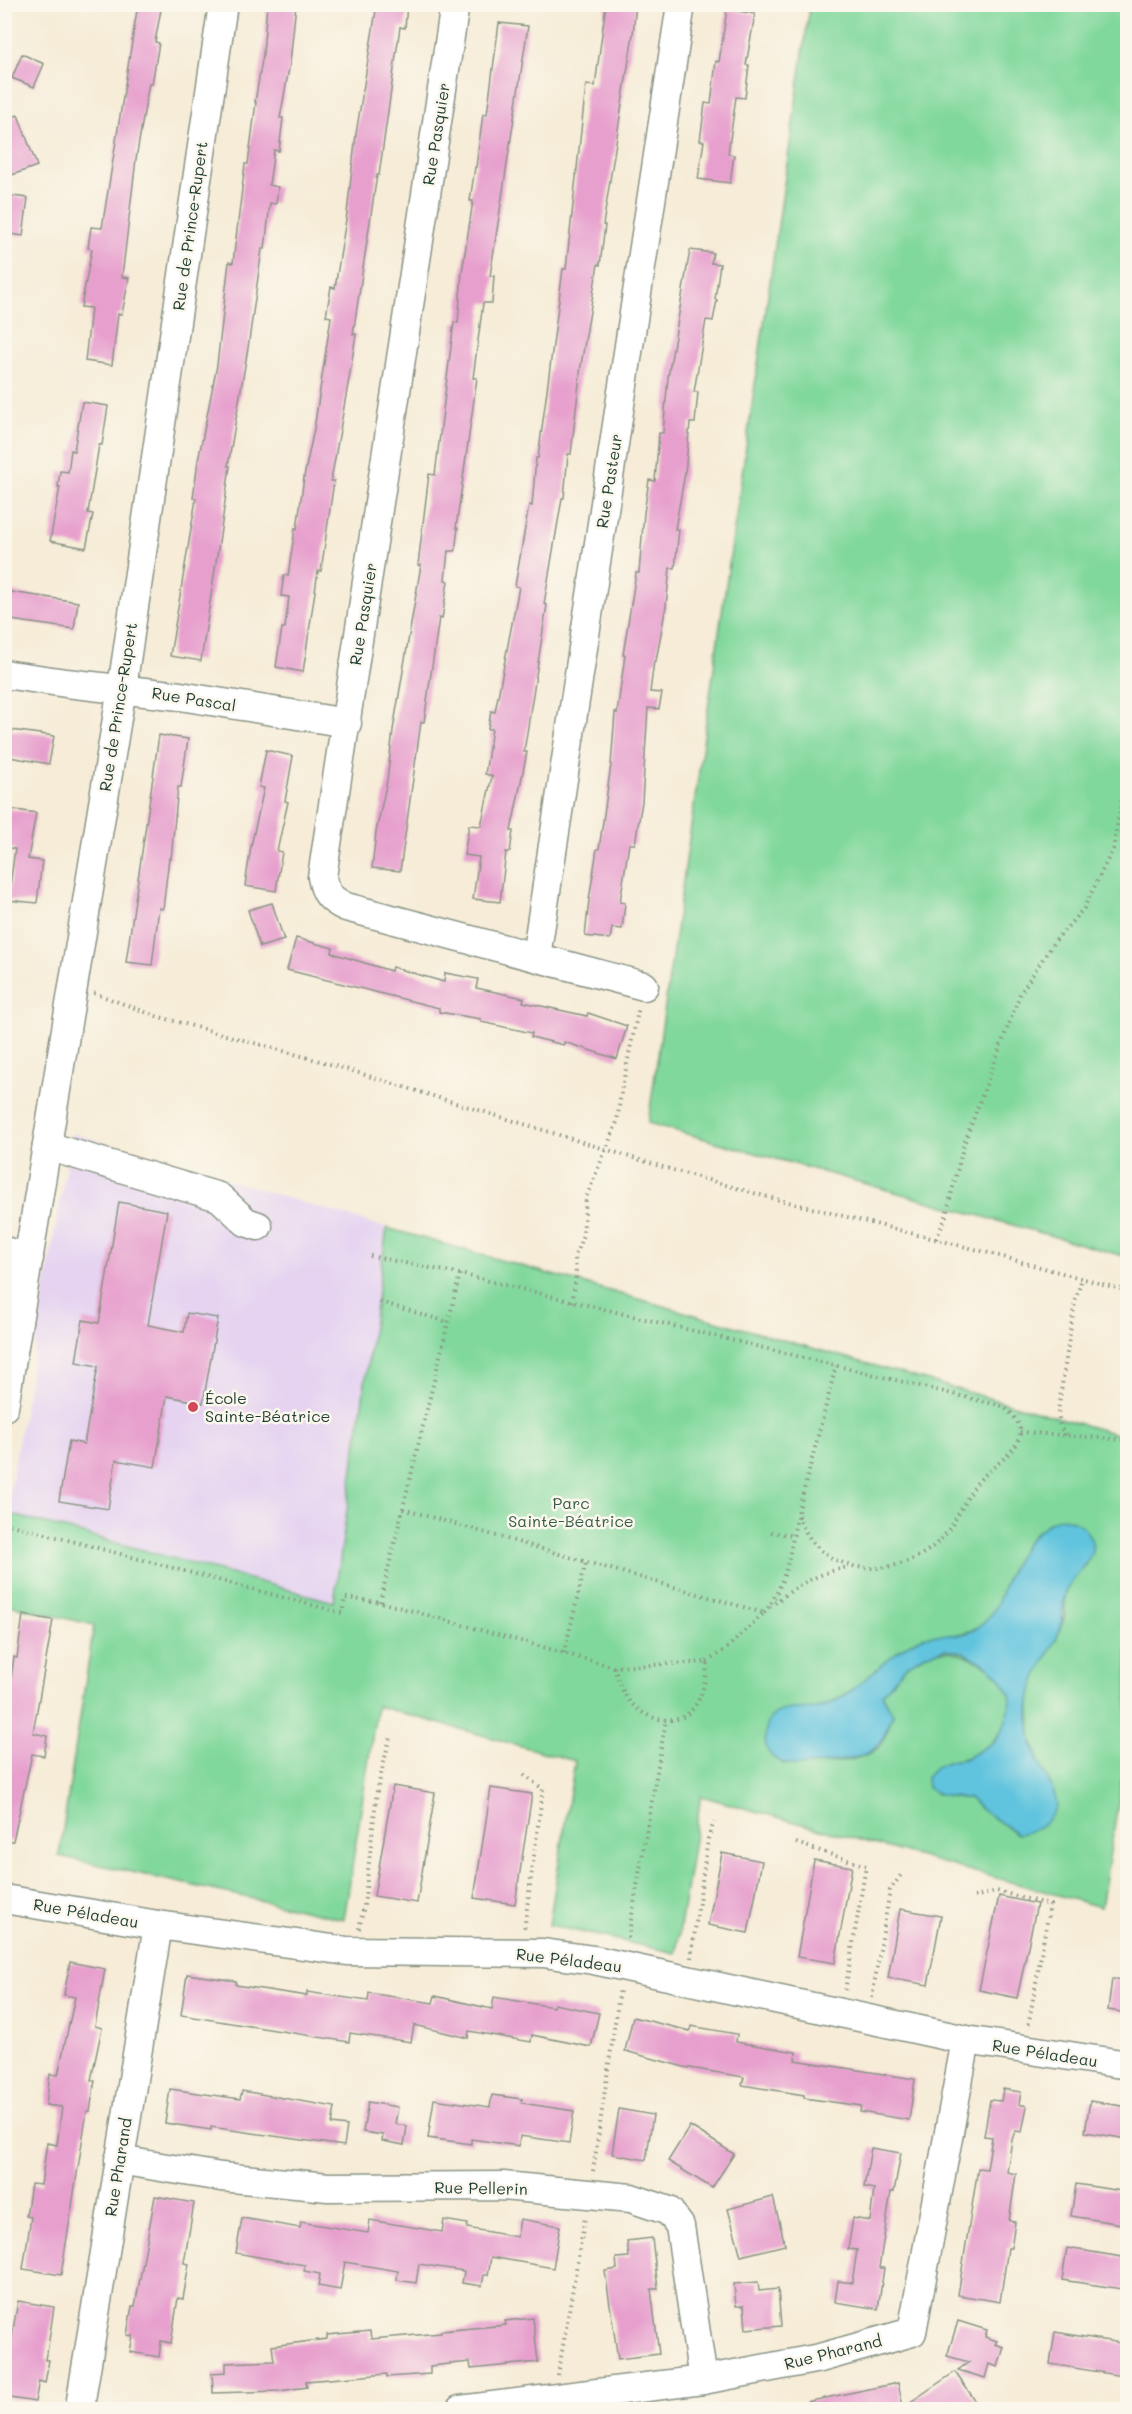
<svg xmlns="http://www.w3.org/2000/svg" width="1132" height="2414" viewBox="0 0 1132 2414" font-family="Mali,sans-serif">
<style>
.built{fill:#e5d3f1}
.green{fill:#81d89c;stroke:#508a68;stroke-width:1.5;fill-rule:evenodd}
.water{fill:#60c4de;stroke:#408089;stroke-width:1.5}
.building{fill:#e7a0ce}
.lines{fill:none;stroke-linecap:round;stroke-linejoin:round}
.minor-casing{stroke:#8a9486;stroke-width:31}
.path{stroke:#8a9486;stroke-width:4;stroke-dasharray:1.5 4.5;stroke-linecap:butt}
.minor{stroke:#fff;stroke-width:28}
.poi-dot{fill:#d1495b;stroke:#fbf7ec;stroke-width:2}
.labels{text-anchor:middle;stroke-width:5;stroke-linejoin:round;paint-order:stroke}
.street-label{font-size:16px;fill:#1f3d34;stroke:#fbf7ec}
.poi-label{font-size:16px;fill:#1f3d34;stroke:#fbf7ec;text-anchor:start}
.park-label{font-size:16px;fill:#335c49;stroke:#fbf7ec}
</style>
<rect width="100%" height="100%" fill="#fbf7ec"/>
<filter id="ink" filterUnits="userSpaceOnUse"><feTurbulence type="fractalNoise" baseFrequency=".0167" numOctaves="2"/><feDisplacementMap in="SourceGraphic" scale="12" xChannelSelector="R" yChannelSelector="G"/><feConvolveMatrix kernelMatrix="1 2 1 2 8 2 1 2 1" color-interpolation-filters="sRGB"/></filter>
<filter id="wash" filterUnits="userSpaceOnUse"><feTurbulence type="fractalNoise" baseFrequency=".008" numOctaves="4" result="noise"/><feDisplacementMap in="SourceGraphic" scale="24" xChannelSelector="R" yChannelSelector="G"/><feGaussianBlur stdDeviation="1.35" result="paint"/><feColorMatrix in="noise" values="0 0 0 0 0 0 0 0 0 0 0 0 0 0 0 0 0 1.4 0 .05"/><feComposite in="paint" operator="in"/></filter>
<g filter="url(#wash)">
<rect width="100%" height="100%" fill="#f6ecd7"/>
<polygon class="built" points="72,1133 387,1228 334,1602 6,1513"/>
<g class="green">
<polygon points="810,5 1127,5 1127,1257 648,1123"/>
<path d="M 387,1228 L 1127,1437 L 1127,1749 L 1101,1907 L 701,1796 L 676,1953 L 549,1925 L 575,1761 L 377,1706 L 344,1919 L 59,1856 L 94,1625 L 5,1604 L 6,1513 L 334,1602 ZM 1035,1532 L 1087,1564 L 1072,1579 L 1065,1595 L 1065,1615 L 1059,1632 L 1038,1670 L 1032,1689 L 1030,1703 L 1031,1737 L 1039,1762 L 1017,1834 L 982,1810 L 969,1798 L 953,1798 L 935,1793 L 950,1761 C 978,1758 998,1743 1008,1716 C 1010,1710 1012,1699 1010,1693 C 1004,1679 991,1668 978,1661 C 936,1637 907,1659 882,1694 L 893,1714 C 889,1724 885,1741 878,1748 C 857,1765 807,1766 782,1764 L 802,1710 C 841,1711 883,1660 918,1640 C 923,1637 929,1637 935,1636 C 960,1634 970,1636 989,1617 C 1000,1606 1001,1593 1006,1580 C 1013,1563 1025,1548 1035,1532 Z"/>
</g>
<path class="water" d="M 1059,1518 C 1071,1519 1078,1521 1086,1531 C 1107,1556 1071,1572 1065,1594 C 1062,1606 1064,1618 1060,1630 C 1050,1656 1034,1671 1030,1701 C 1028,1716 1030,1741 1036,1755 C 1043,1773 1054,1785 1057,1805 C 1048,1824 1039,1831 1018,1834 L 982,1810 L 969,1798 C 953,1798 940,1797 927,1787 L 926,1778 L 935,1767 L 950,1761 L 965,1759 L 995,1741 L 1003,1728 L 1009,1711 L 1010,1694 L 998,1675 L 983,1663 L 963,1652 L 945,1649 L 923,1655 L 907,1665 L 882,1694 L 893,1714 C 882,1741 881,1753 849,1759 C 821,1765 757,1779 766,1729 C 771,1699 808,1714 828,1705 C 862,1689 885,1654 920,1638 C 939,1630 959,1641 977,1628 C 1001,1609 996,1602 1007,1578 C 1017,1554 1034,1527 1059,1518 Z"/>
<g id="blocks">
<g class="building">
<polygon points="138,4 162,4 155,42 159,43 152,84 149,83 136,159 122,277 129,278 122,314 118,314 112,365 85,361 91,308 81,307 92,249 88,248 91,227 102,228"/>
<polygon points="267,4 296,4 290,63 280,118 283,118 279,151 274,150 269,185 278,187 276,204 270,203 265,249 262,249 248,348 228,466 230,466 223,516 201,661 170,656 196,499 193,498 198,461 217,365 229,262 233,263 245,164 248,164 256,102 255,102 263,54"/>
<polygon points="377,4 407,4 405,28 400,27 379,175 377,175 353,334 356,334 350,373 331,481 334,481 321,571 318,571 303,672 276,667 282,628 285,628 289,597 281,596 284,575 288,576 295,528 297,529 304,477 314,429 331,317 326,316 331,287 335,288 347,213 356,134"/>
<polygon points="606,4 636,4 633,34 603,225 605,225 600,265 598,264 581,365 571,454 568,454 564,498 562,498 544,604 547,605 524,752 527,752 511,831 513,831 510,852 506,852 500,902 473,899 479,857 464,855 469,825 481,826 492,776 485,774 492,729 488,729 491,711 495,712 519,587 515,586 529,505 532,506 536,458 538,458 563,269 566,269 586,85 595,86"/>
<polygon points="727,9 755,14 746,65 749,65 745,98 736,97 728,154 734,155 730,183 698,179 704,141 700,141 705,103 711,104 716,61 719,62"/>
<polygon points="499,23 528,26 490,276 494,276 492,303 483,303 473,378 477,378 456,528 458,528 455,551 448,551 445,580 448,581 442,619 439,618 424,722 421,722 400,871 372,868 376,832 387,781 393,730 421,565 418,565 429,474 435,475 454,322 458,323 462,272 473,201 470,201 475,167 476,167 483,114 487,114"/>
<polygon points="22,54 44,64 34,87 12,78"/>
<polygon points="18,115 37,166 9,176 4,163 4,120"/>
<polygon points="4,195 28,198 23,236 4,233"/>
<polygon points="690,250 713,253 711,263 720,264 715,299 717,300 713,321 706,320 694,392 698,392 695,423 690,423 685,473 675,529 679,529 675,568 670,568 666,606 656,661 654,661 650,692 662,693 659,709 648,708 642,802 635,844 629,844 620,902 625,903 622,929 612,928 610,939 585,936 589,900 597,849 599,849 611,765 615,712 617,713 625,655 623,655 636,573 639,573 644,513 649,480 655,481 659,433 663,433 668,377"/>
<polygon points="82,402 108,406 102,445 99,445 88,513 93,514 86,548 50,541 60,487 58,487 60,471 68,472 71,450 74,451"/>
<polygon points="4,591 78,602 74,629 4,619"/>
<polygon points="4,729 54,736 49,764 4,756"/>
<polygon points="159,735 188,739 181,787 178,787 171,859 169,858 163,909 159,908 152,965 126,962"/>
<polygon points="266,750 293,756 285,801 288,802 277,851 282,852 276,891 245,886 251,846 264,788 259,787"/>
<polygon points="9,809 36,813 28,859 42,861 37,903 8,900 15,849 4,847"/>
<polygon points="272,903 284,940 260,947 248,910"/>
<polygon points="296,938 333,948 332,953 391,971 392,967 444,982 445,973 478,979 476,988 524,998 523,1002 587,1016 588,1013 627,1026 617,1059 564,1042 564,1045 531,1037 532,1033 481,1022 481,1019 439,1012 439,1008 287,970"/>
<polygon points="119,1202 167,1211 148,1325 184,1332 187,1313 218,1318 203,1403 167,1396 155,1467 116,1460 108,1509 59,1501 69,1441 84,1444 98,1366 76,1362 83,1320 99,1323"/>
<polygon points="23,1615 53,1620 33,1733 47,1736 44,1756 32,1754 13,1841 4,1841 4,1706 7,1707 14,1657 17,1658"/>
<polygon points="393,1786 435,1793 417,1903 374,1896"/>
<polygon points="491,1788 532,1794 515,1904 474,1898"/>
<polygon points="722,1853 762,1861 748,1933 708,1925"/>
<polygon points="814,1860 852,1867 835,1963 797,1957"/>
<polygon points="999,1896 1037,1904 1017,1998 979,1990"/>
<polygon points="900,1909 941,1916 928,1985 888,1978"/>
<polygon points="70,1962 105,1969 95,2026 102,2028 91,2080 95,2080 90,2111 87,2111 61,2275 23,2269 31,2217 26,2216 31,2184 41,2185 47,2143 57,2145 62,2107 46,2105 50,2074 58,2075 75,1997 64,1995"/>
<polygon points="187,1974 236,1981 236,1985 307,1996 307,1992 368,2001 369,1993 433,2003 435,1996 492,2009 494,1997 553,2007 554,2004 599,2013 591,2047 532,2035 531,2042 469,2031 468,2038 414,2025 411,2042 350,2033 349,2042 181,2015"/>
<polygon points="1112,1979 1128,1980 1128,2013 1108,2010"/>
<polygon points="633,2017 690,2031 691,2026 737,2034 736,2042 796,2052 795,2060 915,2079 909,2120 860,2112 861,2106 804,2098 804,2095 742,2085 744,2077 684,2067 625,2051"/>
<polygon points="170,2089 240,2099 242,2091 335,2107 332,2124 347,2126 344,2146 211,2127 211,2130 165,2123"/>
<polygon points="1003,2089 1021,2092 1019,2104 1027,2106 1022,2132 1015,2131 1012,2140 1007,2172 1016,2174 1009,2221 1015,2222 1011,2248 1008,2248 1000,2302 958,2295 978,2168 987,2169 992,2137 984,2136 990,2100 1001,2101"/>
<polygon points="492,2095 522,2099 521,2103 574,2111 569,2143 520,2136 519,2146 471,2139 471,2144 428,2138 434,2099 490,2107"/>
<polygon points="1090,2101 1128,2107 1128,2139 1085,2132"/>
<polygon points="368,2102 398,2107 395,2124 407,2126 404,2145 382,2141 383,2135 363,2132"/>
<polygon points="619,2109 653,2115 646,2160 612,2154"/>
<polygon points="690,2126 734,2154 712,2188 668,2161"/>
<polygon points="871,2148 901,2153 894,2192 891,2192 879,2268 884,2268 878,2309 835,2302 838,2281 852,2283 857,2250 848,2249 853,2218 870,2221 874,2189 864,2187"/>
<polygon points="1076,2184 1128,2192 1128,2225 1071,2216"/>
<polygon points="155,2196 194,2203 184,2263 189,2264 183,2299 178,2298 171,2343 161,2341 159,2357 130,2352 133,2336 127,2335 132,2306 135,2306"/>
<polygon points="773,2197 785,2245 741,2256 728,2209"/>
<polygon points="242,2218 300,2228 301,2222 368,2233 370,2220 442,2232 444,2220 468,2224 467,2228 517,2237 520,2219 560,2226 553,2268 491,2257 488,2275 484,2275 482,2286 462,2283 464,2271 419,2264 416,2283 397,2280 398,2271 345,2262 340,2290 318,2286 320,2274 304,2271 305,2265 236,2253"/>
<polygon points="652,2238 658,2289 651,2289 659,2354 618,2359 605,2271 617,2269 616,2258 629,2257 627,2241"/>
<polygon points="1067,2248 1128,2258 1128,2290 1062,2280"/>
<polygon points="758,2282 759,2291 778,2289 781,2326 746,2329 744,2306 736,2306 734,2284"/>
<polygon points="18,2301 54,2307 46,2360 49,2360 45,2383 39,2381 35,2402 4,2397 4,2358 8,2359"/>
<polygon points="533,2318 538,2362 471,2369 470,2362 430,2366 430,2374 387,2377 387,2374 306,2381 307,2387 279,2391 213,2393 212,2373 226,2372 226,2363 274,2361 272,2346 327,2339 327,2335 370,2331 371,2339 441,2333 441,2331 506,2325 505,2321"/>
<polygon points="958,2321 987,2330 985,2337 997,2341 995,2344 1004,2347 998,2367 989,2364 985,2378 958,2370 969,2362 947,2356"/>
<polygon points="1055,2332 1127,2344 1122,2376 1050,2364"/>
<polygon points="955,2372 981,2409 807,2409 806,2402 898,2383 903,2407"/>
</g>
</g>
</g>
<g filter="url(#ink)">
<use href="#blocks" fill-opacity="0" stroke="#8a9486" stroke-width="1.5"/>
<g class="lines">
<g class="minor-casing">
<g id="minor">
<path d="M 455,4 L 322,877 C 325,894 331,900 346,907 L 644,986"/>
<polyline points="4,674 66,683 180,696 347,723"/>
<polyline points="536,957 681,4"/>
<polyline points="47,1146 219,1197 246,1222 258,1226"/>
<polyline points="4,1251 29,1258"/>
<polyline points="4,1407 122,688 223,4"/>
<polyline points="4,1899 158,1925 347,1951 543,1953 594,1960 966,2040 1128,2065"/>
<polyline points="119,2160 221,2177 328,2187 503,2186 631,2198 669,2211 680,2226 703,2380"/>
<polyline points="83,2410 81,2400 158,1925"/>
<polyline points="460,2410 703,2380 820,2358 912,2332 966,2040"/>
</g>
</g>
<g class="path">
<polyline points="94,993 156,1016 320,1061 666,1168 768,1197 974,1249 1128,1291"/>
<polyline points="936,1239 945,1219 964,1144 1020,994 1054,942 1084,908 1113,849 1128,765"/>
<path d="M 370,1256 L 460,1274 L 1002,1406 C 1047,1439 996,1460 977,1483 C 962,1503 956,1526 936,1544 C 892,1583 815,1576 798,1513"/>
<polyline points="380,1302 448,1322"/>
<polyline points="572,1302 576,1279 575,1256 583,1235 586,1198 617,1122 621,1092 639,1007"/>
<polyline points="1020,1432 1128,1440"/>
<polyline points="1066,1435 1060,1427 1058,1411 1074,1307 1082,1278"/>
<polyline points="403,1509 764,1613"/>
<path d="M 4,1523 L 342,1613 L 345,1598 L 380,1602 L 614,1667 L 707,1662 C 706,1690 695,1727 659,1719 C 649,1717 640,1712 632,1704 C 622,1694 618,1679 614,1667"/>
<polyline points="771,1532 795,1536"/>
<polyline points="380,1602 460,1274"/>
<path d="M 770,1607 C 794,1587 817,1573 848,1567"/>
<path d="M 764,1613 C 790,1579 789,1549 799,1509 C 811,1462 824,1414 836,1366"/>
<polyline points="564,1653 586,1562"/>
<polyline points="707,1662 727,1648 765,1612"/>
<polyline points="524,1775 543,1789 524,1930"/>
<polyline points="796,1843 866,1866 845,1991"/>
<polyline points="974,1897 997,1891 1050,1905 1028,2027"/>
<polyline points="359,1929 364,1906 377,1791 390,1737"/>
<polyline points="628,1938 666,1720"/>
<polyline points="691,1958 708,1839 714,1822"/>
<polyline points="872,1998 890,1890 901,1875"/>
<polyline points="593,2171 620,1989"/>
<polyline points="558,2375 585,2217"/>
</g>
<use href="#minor" class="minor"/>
</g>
</g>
<circle class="poi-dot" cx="193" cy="1407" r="6"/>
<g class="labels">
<g class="street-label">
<text transform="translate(436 134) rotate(-81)" y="6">Rue Pasquier</text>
<text transform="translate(190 226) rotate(-82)" y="6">Rue de Prince-Rupert</text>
<text transform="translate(609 481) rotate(-81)" y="6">Rue Pasteur</text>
<text transform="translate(363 614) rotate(-81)" y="6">Rue Pasquier</text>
<text transform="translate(194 699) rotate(9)" y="6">Rue Pascal</text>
<text transform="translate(118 707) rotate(-81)" y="6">Rue de Prince-Rupert</text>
<text transform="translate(86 1913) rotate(10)" y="6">Rue Péladeau</text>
<text transform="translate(569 1960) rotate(7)" y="6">Rue Péladeau</text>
<text transform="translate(1045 2053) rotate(9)" y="6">Rue Péladeau</text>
<text transform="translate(118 2167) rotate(-81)" y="6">Rue Pharand</text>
<text transform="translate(481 2188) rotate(1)" y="6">Rue Pellerin</text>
<text transform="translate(833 2352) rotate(-14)" y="6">Rue Pharand</text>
</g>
<g class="poi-label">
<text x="205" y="1404">École<tspan x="205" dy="18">Sainte-Béatrice</tspan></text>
</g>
<g class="park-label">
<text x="571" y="1509">Parc<tspan x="571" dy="18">Sainte-Béatrice</tspan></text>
</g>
</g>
<rect width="1132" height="2414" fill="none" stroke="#fbf7ec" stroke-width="24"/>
</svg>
